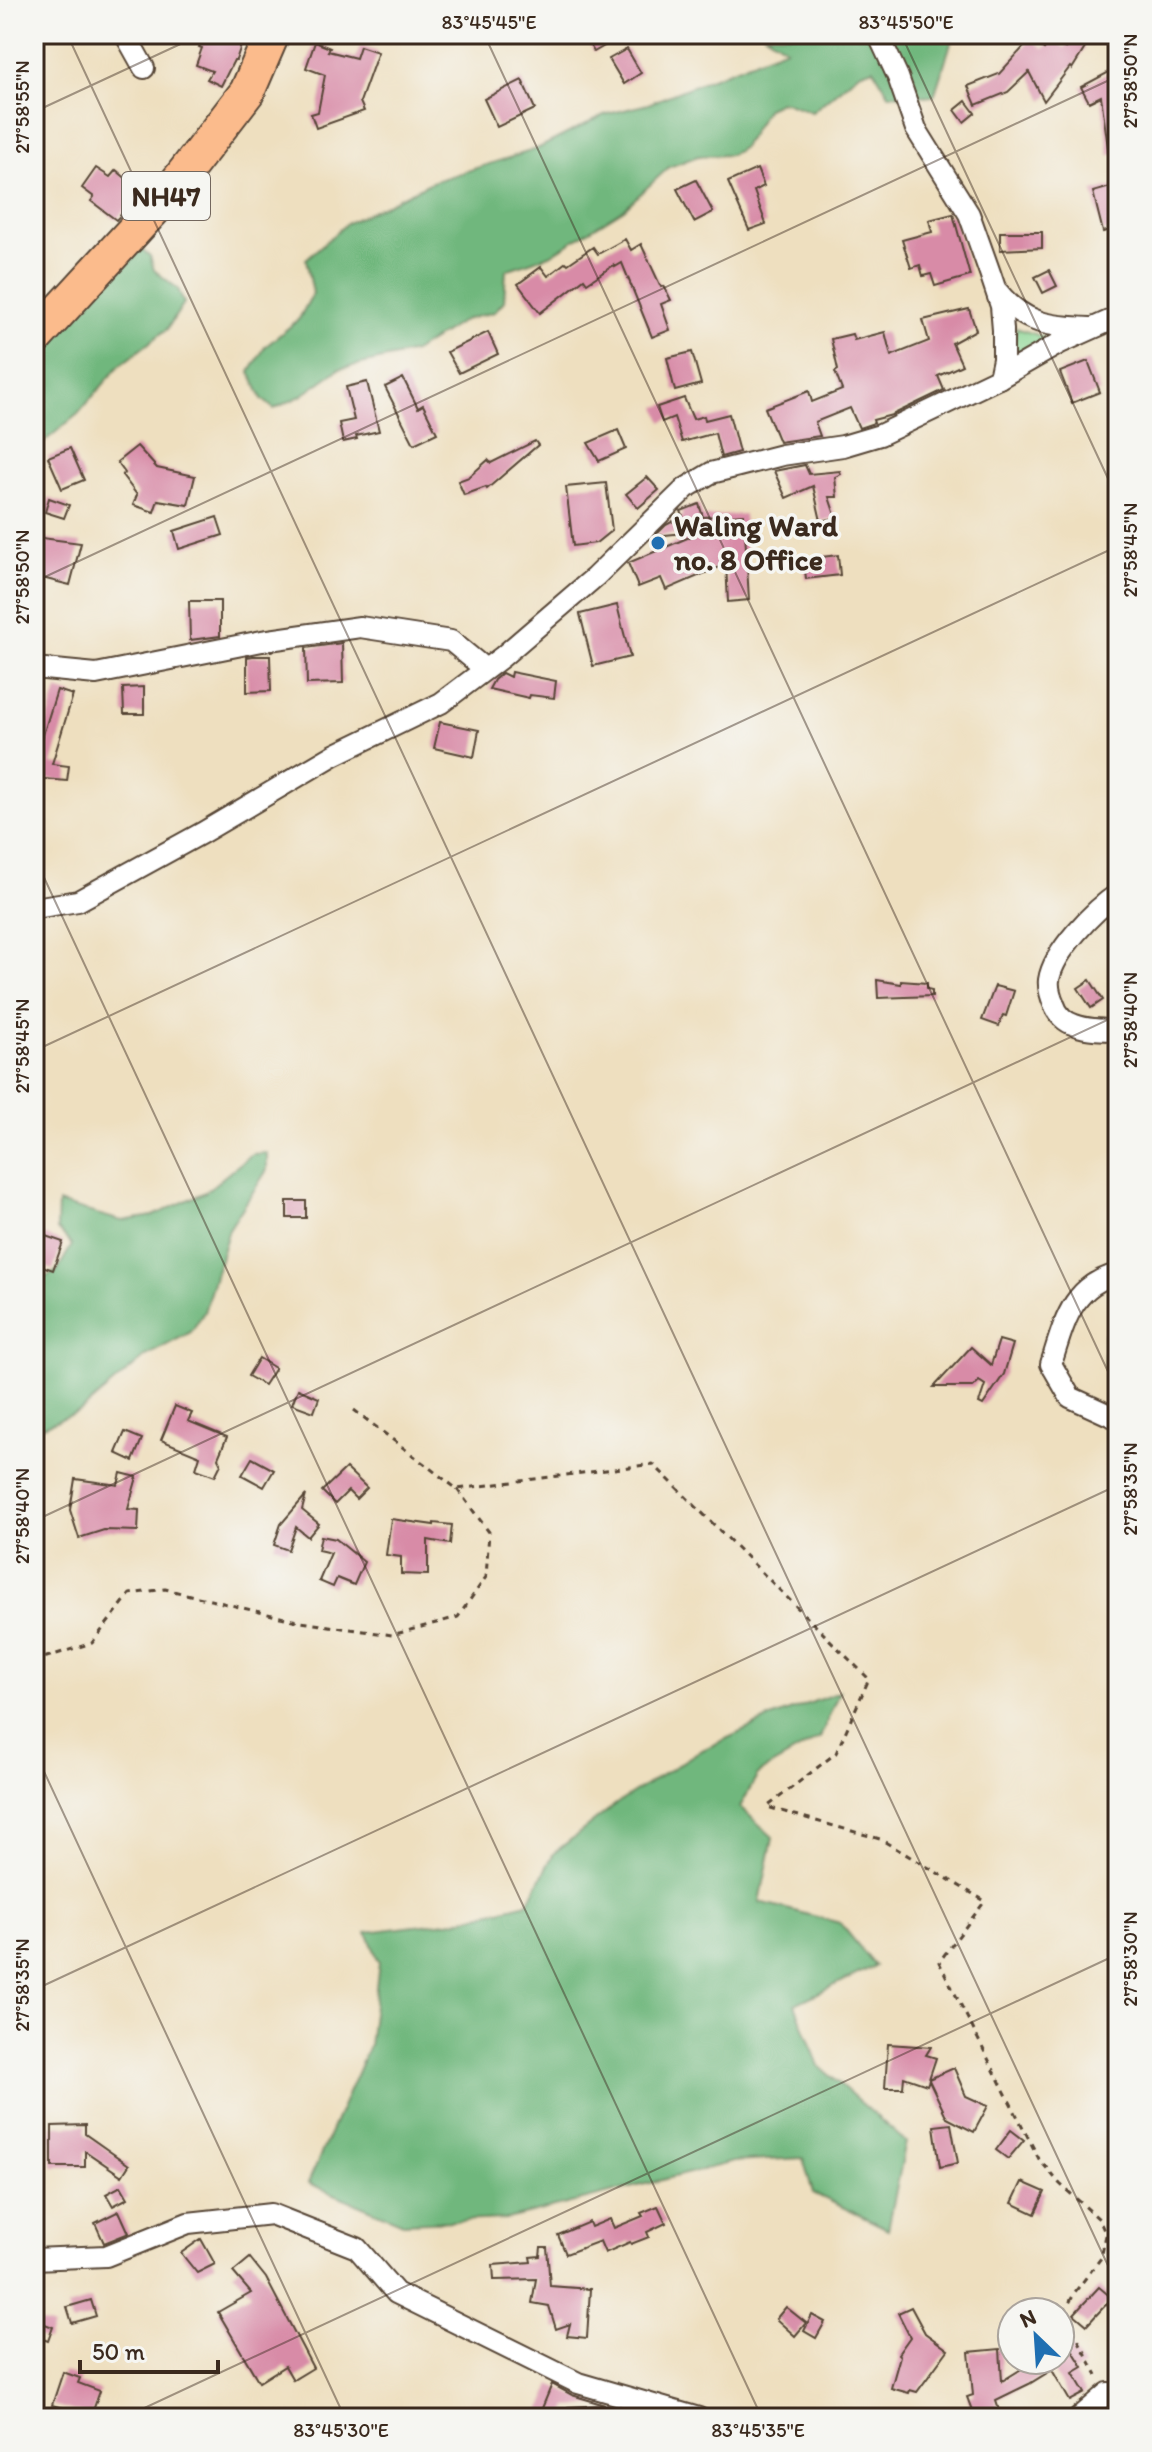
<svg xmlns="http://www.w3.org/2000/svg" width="1152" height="2452" viewBox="0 0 1152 2452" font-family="Itim,sans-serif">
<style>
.green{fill:#8ad693;stroke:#628058;stroke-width:2}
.forest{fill:#6fb77d;stroke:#55704e;stroke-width:2}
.building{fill:#d88ba7}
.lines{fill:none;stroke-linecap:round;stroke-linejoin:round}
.minor-casing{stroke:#564536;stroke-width:24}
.trunk-casing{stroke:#564536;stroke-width:38}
.path{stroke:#564536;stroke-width:3;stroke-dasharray:6 6;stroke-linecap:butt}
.minor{stroke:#fff;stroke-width:20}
.trunk{stroke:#fbbb8c;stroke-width:34}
.ticks{fill:none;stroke:#3b2a1e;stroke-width:2;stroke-opacity:0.45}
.poi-dot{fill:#1f6fb2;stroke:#f6f6f2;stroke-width:3}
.labels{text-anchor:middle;stroke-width:7;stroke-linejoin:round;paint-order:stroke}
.shield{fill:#f6f6f2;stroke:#73675e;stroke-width:2}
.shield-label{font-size:28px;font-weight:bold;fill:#3b2a1e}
.poi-label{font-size:30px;font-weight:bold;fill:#3b2a1e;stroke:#f6f6f2;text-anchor:start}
.neatline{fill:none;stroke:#3b2a1e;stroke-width:3}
.ticks-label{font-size:20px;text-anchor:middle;fill:#3b2a1e}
</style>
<rect width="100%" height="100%" fill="#f6f6f2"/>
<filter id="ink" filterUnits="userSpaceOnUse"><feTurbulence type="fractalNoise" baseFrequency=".0125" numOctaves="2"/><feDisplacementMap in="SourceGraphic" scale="16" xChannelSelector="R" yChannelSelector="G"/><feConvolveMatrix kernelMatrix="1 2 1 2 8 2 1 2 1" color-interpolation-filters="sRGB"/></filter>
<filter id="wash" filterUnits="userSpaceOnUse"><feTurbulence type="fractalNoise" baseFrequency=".006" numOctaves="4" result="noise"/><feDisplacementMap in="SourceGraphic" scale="32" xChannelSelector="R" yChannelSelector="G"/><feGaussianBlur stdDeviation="1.8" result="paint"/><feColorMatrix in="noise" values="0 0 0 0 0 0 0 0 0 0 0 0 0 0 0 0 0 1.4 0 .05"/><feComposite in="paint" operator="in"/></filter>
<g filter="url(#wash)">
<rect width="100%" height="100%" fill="#eedfbf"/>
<polygon class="green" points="1016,328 1047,338 1012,357"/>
<g class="forest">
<polygon points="765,34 954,34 934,96 889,94 873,68 859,73 812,112 782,101 767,108 743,147 730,155 698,156 669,167 624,209 550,255 506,270 504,301 494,312 464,320 414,352 339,369 301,396 274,409 262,399 250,372 265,347 299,319 313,293 306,259 347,223 432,182 537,149 604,115 648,104 786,48"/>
<polygon points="138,246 150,256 154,270 178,289 184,303 167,329 119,366 78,414 34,450 34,362"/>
<polygon points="267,1153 267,1170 229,1229 204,1312 191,1332 146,1356 81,1411 34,1430 34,1274 44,1278 57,1271 72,1245 57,1229 58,1203 122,1221 153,1216 205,1192 252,1154"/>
<polygon points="1118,1325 1118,1377 1105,1365 1104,1335"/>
<polygon points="839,1692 820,1738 759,1773 740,1807 773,1837 760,1902 840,1923 875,1966 795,2004 819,2066 906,2142 888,2229 813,2193 803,2158 733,2162 507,2219 403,2223 308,2183 369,2046 379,1962 367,1932 455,1921 528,1903 554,1853 616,1804 698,1752 771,1718"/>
</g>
<g id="blocks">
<g class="building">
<polygon points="205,34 245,34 236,60 234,60 221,86 207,79 212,71 196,65 202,48 199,47"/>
<polygon points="583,34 625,34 594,52"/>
<polygon points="1031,39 1044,49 1052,39 1065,48 1071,39 1085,48 1072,69 1070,67 1044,101 1029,72 1008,92 976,105 968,86 999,74"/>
<polygon points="315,42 330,48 328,51 356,58 360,46 378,52 360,102 364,111 316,128 311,114 318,112 325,75 306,68"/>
<polygon points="627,49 641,73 624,84 609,59"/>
<polygon points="1109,72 1118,89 1118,154 1109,155 1101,96 1089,102 1081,87"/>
<polygon points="522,80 535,109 497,127 484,99"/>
<polygon points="966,101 975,113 964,122 955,110"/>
<polygon points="96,168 110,177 116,170 142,192 116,220 91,201 94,197 82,188"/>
<polygon points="757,169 764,186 754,191 766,224 749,230 728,182"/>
<polygon points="696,180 713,212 694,222 677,189"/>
<polygon points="1114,186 1118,201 1118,228 1103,232 1093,192"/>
<polygon points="953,214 970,276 935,286 931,274 923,276 920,265 911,268 902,240 932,232 929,220"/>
<polygon points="1000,232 1042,232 1042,248 1000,250"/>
<polygon points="625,239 631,250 641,244 661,287 664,286 671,300 661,304 670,330 652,337 622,263 615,267 614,265 587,283 584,279 540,313 518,284 541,267 548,276 566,262 568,264 593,247 598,254"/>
<polygon points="1049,270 1057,286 1043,293 1035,277"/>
<polygon points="969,309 976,330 952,343 962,365 938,376 944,390 892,415 873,420 874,423 859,428 850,408 815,422 820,436 779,442 765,408 809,391 812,402 842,390 835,372 838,370 831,339 852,334 854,340 885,332 891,356 929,341 923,320"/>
<polygon points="488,332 498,354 459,373 447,352"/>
<polygon points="692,352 701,384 675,391 667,358"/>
<polygon points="1088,361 1100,392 1072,403 1060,372"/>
<polygon points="403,378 418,408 423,405 437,433 414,444 385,387"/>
<polygon points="367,382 379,431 356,436 357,439 343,442 339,423 354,420 346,387"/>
<polygon points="684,398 693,419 704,416 705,420 729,414 739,452 721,457 715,433 682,442 674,417 662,422 657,407"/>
<polygon points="618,430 626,449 599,461 588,443"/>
<polygon points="535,441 538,445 487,489 486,487 464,495 458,481 469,477 488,460 491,463"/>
<polygon points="137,446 157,468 195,476 188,505 158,500 154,512 133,505 137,495 122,475 125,473 117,462"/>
<polygon points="70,448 84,480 62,489 48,457"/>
<polygon points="805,465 809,474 840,471 841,474 835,477 837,497 829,497 836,518 821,521 813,486 786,498 774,471"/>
<polygon points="647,477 659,490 638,508 626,494"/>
<polygon points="606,483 612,530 596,543 573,546 566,487"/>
<polygon points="49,498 69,505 64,518 45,512"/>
<polygon points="699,504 703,517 744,514 749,600 728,602 726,564 666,590 661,578 638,587 628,563 704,531 655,536 666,525 683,516 681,511"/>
<polygon points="217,517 223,535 179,549 174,531"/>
<polygon points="34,537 81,543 70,585 34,576"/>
<polygon points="838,555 840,575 806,579 804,559"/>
<polygon points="189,601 220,601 220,636 190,640"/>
<polygon points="617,605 630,657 593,666 580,614"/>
<polygon points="342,643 343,683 307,684 306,648"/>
<polygon points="253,656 270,656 271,691 247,692 247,657"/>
<polygon points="511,672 556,681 554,698 530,695 529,698 489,689 494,680 502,673 510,677"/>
<polygon points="144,687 144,714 124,714 123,688"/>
<polygon points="57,690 73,695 52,764 69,766 67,781 34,778 34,764"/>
<polygon points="440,722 479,730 474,757 434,748"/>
<polygon points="877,980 901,984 901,981 927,983 927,989 932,990 932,996 878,998"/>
<polygon points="1090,980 1103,1000 1091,1008 1078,988"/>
<polygon points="995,986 1014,991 1006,1016 1003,1015 999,1026 982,1020"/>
<rect x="287" y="1201" width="19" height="17"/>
<polygon points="34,1232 63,1242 53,1270 34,1263"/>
<polygon points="999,1340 1013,1344 1004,1374 983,1405 979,1403 985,1385 979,1381 973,1387 934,1387 971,1347 991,1365"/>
<polygon points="259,1358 275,1368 264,1385 248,1376"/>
<polygon points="298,1389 319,1398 314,1412 292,1404"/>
<polygon points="175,1406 192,1413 188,1421 227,1437 218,1458 221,1464 215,1476 196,1469 200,1456 161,1440"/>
<polygon points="125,1432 142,1439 133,1461 116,1453"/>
<polygon points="252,1458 274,1470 264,1487 242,1475"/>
<polygon points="346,1468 367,1488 356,1499 348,1491 335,1504 322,1491"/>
<polygon points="121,1473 137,1477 128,1509 139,1510 138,1531 104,1530 79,1538 70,1510 75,1479 118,1485"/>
<polygon points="306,1495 302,1510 319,1524 308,1537 296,1527 288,1550 274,1545 281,1524"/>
<polygon points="391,1519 434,1525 434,1523 452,1525 450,1544 428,1540 428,1575 401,1574 401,1557 386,1555"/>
<polygon points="321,1536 336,1539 364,1562 354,1585 337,1578 333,1587 319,1581 331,1553 318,1550"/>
<polygon points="888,2044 931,2047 926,2055 936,2058 929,2079 954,2068 966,2096 988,2106 974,2132 947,2118 929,2080 927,2085 904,2077 903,2088 885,2088"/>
<polygon points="951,2124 958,2163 940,2167 934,2126"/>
<polygon points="85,2125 85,2134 129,2165 122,2176 85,2151 85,2167 52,2167 52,2126"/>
<polygon points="1011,2130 1024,2140 1008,2159 996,2150"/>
<polygon points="1022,2182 1045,2192 1035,2214 1012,2203"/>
<polygon points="121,2186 128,2198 113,2206 106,2194"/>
<polygon points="658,2206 666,2223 647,2232 649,2237 631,2244 630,2242 605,2253 600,2241 566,2254 558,2235 589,2222 591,2227 610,2219 614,2228 643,2216 641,2213"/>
<polygon points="119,2211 129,2233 104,2243 95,2223"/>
<polygon points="201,2239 215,2264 197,2273 181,2253"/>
<polygon points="541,2247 547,2247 550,2286 590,2289 587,2338 567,2336 570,2324 556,2329 549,2306 532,2303 536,2279 494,2280 493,2265 531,2262 530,2257 540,2256"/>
<polygon points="250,2258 266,2278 313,2368 293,2380 285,2366 259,2382 218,2312 251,2293 233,2272"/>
<polygon points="1099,2287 1112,2298 1087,2325 1074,2314"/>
<polygon points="91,2300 96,2316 72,2323 67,2307"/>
<polygon points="786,2307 806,2323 795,2336 776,2319"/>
<polygon points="911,2307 925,2333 948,2350 917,2392 910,2390 909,2393 891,2388 900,2356 898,2354 910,2337 898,2313"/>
<polygon points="812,2315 825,2322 816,2338 804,2331"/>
<polygon points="34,2320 53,2327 48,2341 34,2336"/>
<polygon points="1060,2330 1083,2367 1073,2373 1085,2393 1070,2401 1052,2370 1029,2384 996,2400 1002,2418 975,2418 967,2397 973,2395 969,2352 1000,2349 1002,2381 1036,2360 1060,2360"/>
<polygon points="63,2372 80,2378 78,2383 100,2391 91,2416 52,2405"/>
<polygon points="552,2384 572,2395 605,2405 568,2407 564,2418 538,2418"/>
</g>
</g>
</g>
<g filter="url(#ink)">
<use href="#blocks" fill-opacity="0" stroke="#564536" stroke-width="2"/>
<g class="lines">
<g class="minor-casing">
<g id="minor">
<polyline points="125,34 144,68"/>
<polyline points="878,34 898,77 916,129 969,214 990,273 1001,306 1003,330 1003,359 999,378"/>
<path d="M 998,292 C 1023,324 1052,327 1090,328"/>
<polyline points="34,668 96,674 262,641 360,627 451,641 485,669"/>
<path d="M 1118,894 C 1095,909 1053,952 1049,980 C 1048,988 1051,997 1054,1004 C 1057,1014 1065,1022 1075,1025 C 1088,1030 1104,1030 1118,1030"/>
<polyline points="34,908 78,901 202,833 334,755 441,703 502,657 595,577 686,488 711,473 782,455 843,446 880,435 999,378 1060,343 1118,317"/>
<path d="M 1118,1274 C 1071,1285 1064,1324 1051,1364 L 1070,1397 L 1118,1419"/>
<polyline points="34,2259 106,2256 188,2223 271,2214 357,2248 396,2293 578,2383 699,2418"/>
<polyline points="1079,2418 1108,2393 1118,2394"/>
</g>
</g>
<g class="trunk-casing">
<polyline id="trunk" points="34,339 173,188 247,92 272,34"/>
</g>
<g class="path">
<polyline points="354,1410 457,1489 653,1464 869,1679 836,1753 767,1807 880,1839 985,1901 939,1962 1039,2159 1060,2184 1099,2219 1106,2235 1101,2258 1075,2292 1064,2313 1097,2375"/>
<polyline points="34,1658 37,1660 92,1643 130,1594 165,1589 301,1622 392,1635 458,1617 486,1577 489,1532 457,1489"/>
</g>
<use href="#minor" class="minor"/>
<use href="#trunk" class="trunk"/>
</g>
</g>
<path class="ticks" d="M 67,34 L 1118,2287M 484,34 L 1118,1393M 901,34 L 1118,500M 34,112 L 202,34M 34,582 L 1118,76M 34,856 L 762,2418M 34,1051 L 1118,546M 34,1521 L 1118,1015M 34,1750 L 345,2418M 34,1990 L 1118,1485M 123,2418 L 1118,1954"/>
<circle class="poi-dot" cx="658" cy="543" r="8"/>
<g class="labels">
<rect class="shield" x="122" y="172" width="88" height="48" rx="6"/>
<g class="shield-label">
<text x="166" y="206">NH47</text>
</g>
<g class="poi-label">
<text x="674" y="536">Waling Ward<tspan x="674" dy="34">no. 8 Office</tspan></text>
</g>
</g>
<rect width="1152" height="2452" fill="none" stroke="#f6f6f2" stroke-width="88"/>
<g transform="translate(1036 2336) rotate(335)"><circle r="38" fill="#f6f6f2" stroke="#aba49d" stroke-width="2"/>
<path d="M0-6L14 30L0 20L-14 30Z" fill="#1f6fb2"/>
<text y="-12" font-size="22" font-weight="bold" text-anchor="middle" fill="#3b2a1e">N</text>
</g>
<path d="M80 2360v12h138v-12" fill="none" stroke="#3b2a1e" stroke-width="4"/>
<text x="92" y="2360" font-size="24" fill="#3b2a1e" stroke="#f6f6f2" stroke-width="6" paint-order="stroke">50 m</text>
<rect x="44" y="44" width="1064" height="2364" class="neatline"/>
<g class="ticks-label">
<text x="489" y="29">83°45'45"E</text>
<text x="906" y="29">83°45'50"E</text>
<text transform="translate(1130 81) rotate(-90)" y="7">27°58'50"N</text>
<text transform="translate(22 107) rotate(-90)" y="7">27°58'55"N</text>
<text transform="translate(1130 550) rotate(-90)" y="7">27°58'45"N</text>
<text transform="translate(22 577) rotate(-90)" y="7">27°58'50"N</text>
<text transform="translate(1130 1020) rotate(-90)" y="7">27°58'40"N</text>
<text transform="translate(22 1046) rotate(-90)" y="7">27°58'45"N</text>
<text transform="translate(1130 1489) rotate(-90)" y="7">27°58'35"N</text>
<text transform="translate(22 1516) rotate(-90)" y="7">27°58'40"N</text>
<text transform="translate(1130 1959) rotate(-90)" y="7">27°58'30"N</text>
<text transform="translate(22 1985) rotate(-90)" y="7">27°58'35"N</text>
<text x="341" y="2437">83°45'30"E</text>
<text x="758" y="2437">83°45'35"E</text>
</g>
</svg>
